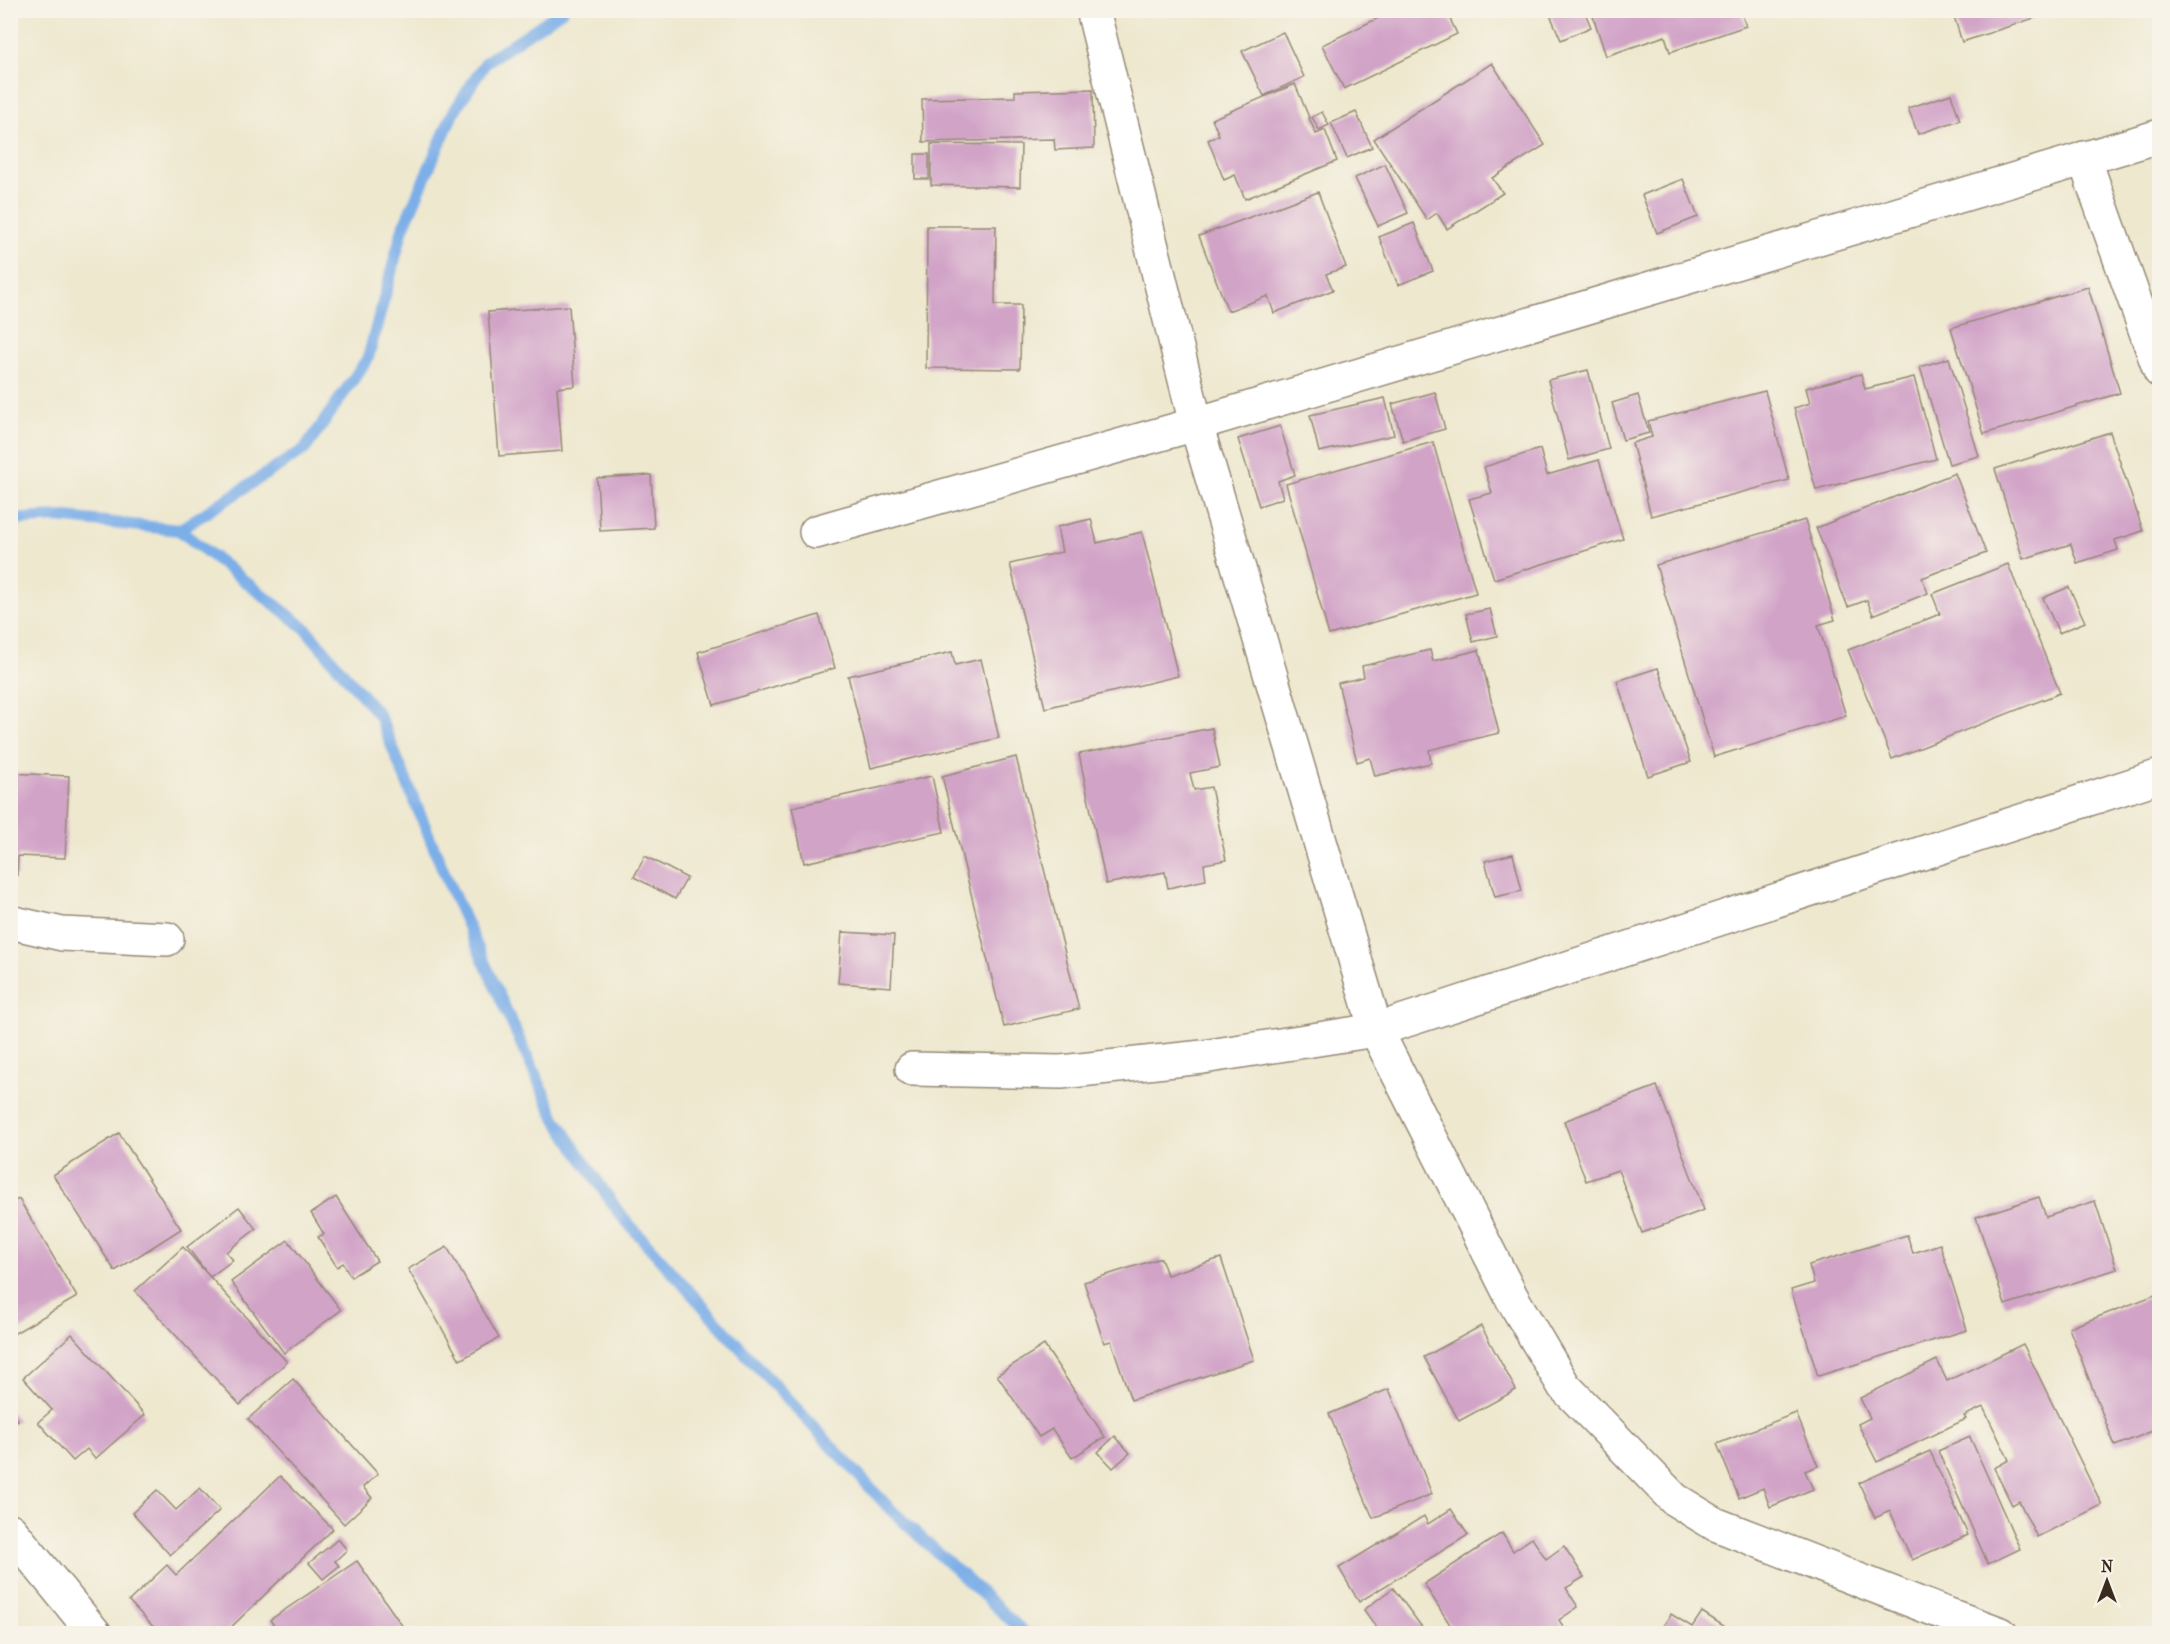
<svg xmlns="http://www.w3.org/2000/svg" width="2170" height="1644" viewBox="0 0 2170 1644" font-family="'IM FELL French Canon',serif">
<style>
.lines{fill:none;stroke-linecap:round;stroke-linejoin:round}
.stream{stroke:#7baee8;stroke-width:12}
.building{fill:#d1a3c7}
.street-casing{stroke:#948976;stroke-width:36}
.street{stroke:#fff;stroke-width:33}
</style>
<rect width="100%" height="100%" fill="#f7f3e8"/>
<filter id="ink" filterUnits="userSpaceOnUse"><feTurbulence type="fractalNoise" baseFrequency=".0167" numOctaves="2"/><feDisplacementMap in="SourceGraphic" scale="12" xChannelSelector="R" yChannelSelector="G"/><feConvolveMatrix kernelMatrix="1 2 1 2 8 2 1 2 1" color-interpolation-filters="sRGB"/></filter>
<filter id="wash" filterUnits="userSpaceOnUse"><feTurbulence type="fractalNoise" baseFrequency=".008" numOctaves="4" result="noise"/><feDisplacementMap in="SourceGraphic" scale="24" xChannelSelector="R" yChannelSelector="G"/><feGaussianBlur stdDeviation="1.35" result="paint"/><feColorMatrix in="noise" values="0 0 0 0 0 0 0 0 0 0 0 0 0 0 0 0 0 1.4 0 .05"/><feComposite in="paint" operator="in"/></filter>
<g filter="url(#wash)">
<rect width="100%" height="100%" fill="#eee8cf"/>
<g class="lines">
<g class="stream">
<polyline points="10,520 57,517 179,530 305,628 379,715 451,889 555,1118 619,1213 754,1363 890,1509 1026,1634"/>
<polyline points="179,530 305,449 368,358 403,228 453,113 486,62 563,10"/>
</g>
</g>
<g id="blocks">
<g class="building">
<polygon points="1395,10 1446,10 1457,34 1344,89 1322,45"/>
<polygon points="1548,10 1584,10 1591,27 1561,40"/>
<polygon points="1591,10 1740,10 1746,26 1670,52 1665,36 1606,56"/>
<polygon points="1952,10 2055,10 2055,11 1962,42"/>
<polygon points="1283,32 1304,77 1264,96 1242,51"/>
<polygon points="1492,63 1545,145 1492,178 1503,193 1447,229 1437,213 1427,220 1374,139"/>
<polygon points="1295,84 1316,134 1325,130 1337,161 1245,199 1235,175 1224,180 1208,140 1219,135 1212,119"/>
<polygon points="1093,89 1094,148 1055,150 1054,139 923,142 922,99 1015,97 1015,91"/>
<polygon points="1951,94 1960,120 1918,134 1908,108"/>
<polygon points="1322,112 1329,125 1319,130 1312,117"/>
<polygon points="1356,112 1372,147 1347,158 1331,123"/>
<polygon points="931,144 1021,145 1020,187 931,185"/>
<rect x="915" y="154" width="14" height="25"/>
<polygon points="1385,164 1408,213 1378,226 1355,178"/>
<polygon points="1683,179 1698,217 1657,233 1642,195"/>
<polygon points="1318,192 1346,267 1326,274 1333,290 1274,313 1268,296 1228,311 1199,236"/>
<polygon points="1414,223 1433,271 1398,285 1379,237"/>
<polygon points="927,226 996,226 995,305 1021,305 1020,369 926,368"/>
<polygon points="2088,287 2120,393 1984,434 1951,328"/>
<polygon points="569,306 575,386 557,388 562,451 499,456 488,312"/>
<polygon points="1949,358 1979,456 1949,464 1920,367"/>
<polygon points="1588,370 1609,449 1569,460 1548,380"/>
<polygon points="1861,374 1865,389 1914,377 1936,459 1816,490 1794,408 1810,403 1806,388"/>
<polygon points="1765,391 1789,480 1651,516 1632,443 1652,437 1648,421"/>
<polygon points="1435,392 1445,429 1403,441 1392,404"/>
<polygon points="1638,395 1649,433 1623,440 1612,403"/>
<polygon points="1385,398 1394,435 1319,452 1310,415"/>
<polygon points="1280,426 1295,475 1278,481 1283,498 1259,506 1238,439"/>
<polygon points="2110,432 2143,531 2115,540 2118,550 2077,563 2071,544 2023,559 1995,469"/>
<polygon points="1433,442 1476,593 1329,635 1286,484"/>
<polygon points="1540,449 1547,475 1599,460 1623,539 1494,579 1469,499 1492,493 1484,467"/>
<polygon points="1955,473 1986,553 1922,578 1928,593 1873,615 1867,600 1848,607 1816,528"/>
<polygon points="651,475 654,528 600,531 597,478"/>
<polygon points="1091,519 1097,543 1142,532 1178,676 1045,708 1010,564 1062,552 1057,527"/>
<polygon points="1805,520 1835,620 1818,625 1846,716 1714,757 1656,565"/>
<polygon points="2008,564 2060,693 1892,759 1848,650 1940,614 1932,594"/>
<polygon points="2069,587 2085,622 2059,633 2043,598"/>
<polygon points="1490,609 1497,636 1473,642 1466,614"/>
<polygon points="819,615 835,668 714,705 698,652"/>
<polygon points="1430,650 1433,661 1479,650 1499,733 1429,750 1431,763 1375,776 1370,758 1357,762 1338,683 1364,677 1362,666"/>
<polygon points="952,652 955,665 981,659 999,738 871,768 848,676"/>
<polygon points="1658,668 1691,762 1648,776 1617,681"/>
<polygon points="1212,728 1220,767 1190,773 1194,790 1211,787 1226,860 1204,864 1206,880 1168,888 1165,872 1106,884 1079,754"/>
<polygon points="1016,757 1079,1009 1004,1027 942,776"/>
<polygon points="10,773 69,776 65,858 18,856 17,876 10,876"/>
<polygon points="932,776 944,832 804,863 792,807"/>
<polygon points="1513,854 1522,891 1495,897 1485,861"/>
<polygon points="645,856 687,878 675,899 634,877"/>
<polygon points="842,932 894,935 891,987 838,983"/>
<polygon points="1657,1086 1704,1210 1642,1233 1618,1170 1586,1181 1564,1121"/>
<polygon points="119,1133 181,1229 115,1271 53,1175"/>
<polygon points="336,1197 377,1261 351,1277 343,1263 337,1267 318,1237 324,1234 311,1213"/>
<polygon points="2039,1197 2046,1217 2095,1201 2117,1269 2005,1305 1976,1217"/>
<polygon points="19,1199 77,1297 10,1336 10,1203"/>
<polygon points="239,1207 256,1229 226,1252 233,1260 210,1277 187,1247"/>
<polygon points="1907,1235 1913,1253 1940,1244 1967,1330 1818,1376 1791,1290 1814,1283 1809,1265"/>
<polygon points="288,1240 341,1310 284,1353 231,1282"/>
<polygon points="183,1247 287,1362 240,1405 135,1291"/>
<polygon points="447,1247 499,1338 460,1360 408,1269"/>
<polygon points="1161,1258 1167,1275 1221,1258 1254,1360 1131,1400 1111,1341 1104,1343 1084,1282"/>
<polygon points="2160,1293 2160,1428 2115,1446 2069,1328"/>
<polygon points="1481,1326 1516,1390 1459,1421 1424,1357"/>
<polygon points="72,1334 145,1415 95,1459 87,1449 73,1461 38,1422 52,1410 23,1378"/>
<polygon points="2023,1344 2102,1505 2037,1537 2019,1501 2012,1505 1994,1468 2009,1460 1983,1407 1964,1416 1966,1419 1877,1462 1858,1424 1870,1418 1860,1398 1937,1360 1947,1381"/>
<polygon points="1044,1345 1105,1437 1072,1458 1052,1429 1039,1437 997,1375"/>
<polygon points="293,1379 378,1474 363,1487 372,1498 344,1524 248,1419"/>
<polygon points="1389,1389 1432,1494 1373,1518 1329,1414"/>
<polygon points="10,1411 18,1420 10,1426"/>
<polygon points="1796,1413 1818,1466 1805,1471 1813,1489 1770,1507 1763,1488 1739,1498 1717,1444"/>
<polygon points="1115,1436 1130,1453 1113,1468 1098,1452"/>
<polygon points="1970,1437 2020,1549 1988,1564 1938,1451"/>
<polygon points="1930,1451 1968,1535 1912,1560 1890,1511 1875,1518 1859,1483"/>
<polygon points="280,1476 333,1529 224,1634 160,1634 129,1601 167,1565 176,1575"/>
<polygon points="200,1488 220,1510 170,1555 132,1513 157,1490 176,1510"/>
<polygon points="1451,1509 1468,1535 1359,1602 1339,1568 1424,1516 1428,1524"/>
<polygon points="1502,1533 1513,1551 1532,1538 1546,1559 1564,1546 1584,1577 1566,1588 1578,1607 1559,1620 1568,1634 1456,1634 1424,1584"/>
<polygon points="338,1539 347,1550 335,1561 339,1566 323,1579 309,1563"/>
<polygon points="357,1561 403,1627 395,1634 275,1634 278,1631 270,1620"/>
<polygon points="1393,1588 1427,1634 1381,1634 1364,1610"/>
<polygon points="1702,1612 1736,1634 1658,1634 1671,1614 1692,1627"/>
</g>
</g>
</g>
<g filter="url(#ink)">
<use href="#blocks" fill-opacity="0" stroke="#948976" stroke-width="1.5"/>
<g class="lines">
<g class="street-casing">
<g id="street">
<polyline points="1093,10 1196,424 1376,1030 1512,1298 1564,1386 1674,1499 1715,1524 1946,1614 2001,1634"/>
<polyline points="2084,158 2160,371"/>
<polyline points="816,532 1196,424 2160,136"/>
<polyline points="10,922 62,934 167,939"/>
<polyline points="912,1069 1061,1072 1203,1057 1376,1030 2160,776"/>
<polyline points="10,1530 95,1634"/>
</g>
</g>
<use href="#street" class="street"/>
</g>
</g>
<rect width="2170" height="1644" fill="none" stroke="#f7f3e8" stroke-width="36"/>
<g transform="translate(2107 1581)" stroke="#f7f3e8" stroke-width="4.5" paint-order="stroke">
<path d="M0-4.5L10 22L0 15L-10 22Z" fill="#3b2a1e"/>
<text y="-9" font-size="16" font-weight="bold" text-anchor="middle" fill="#3b2a1e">N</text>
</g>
</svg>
